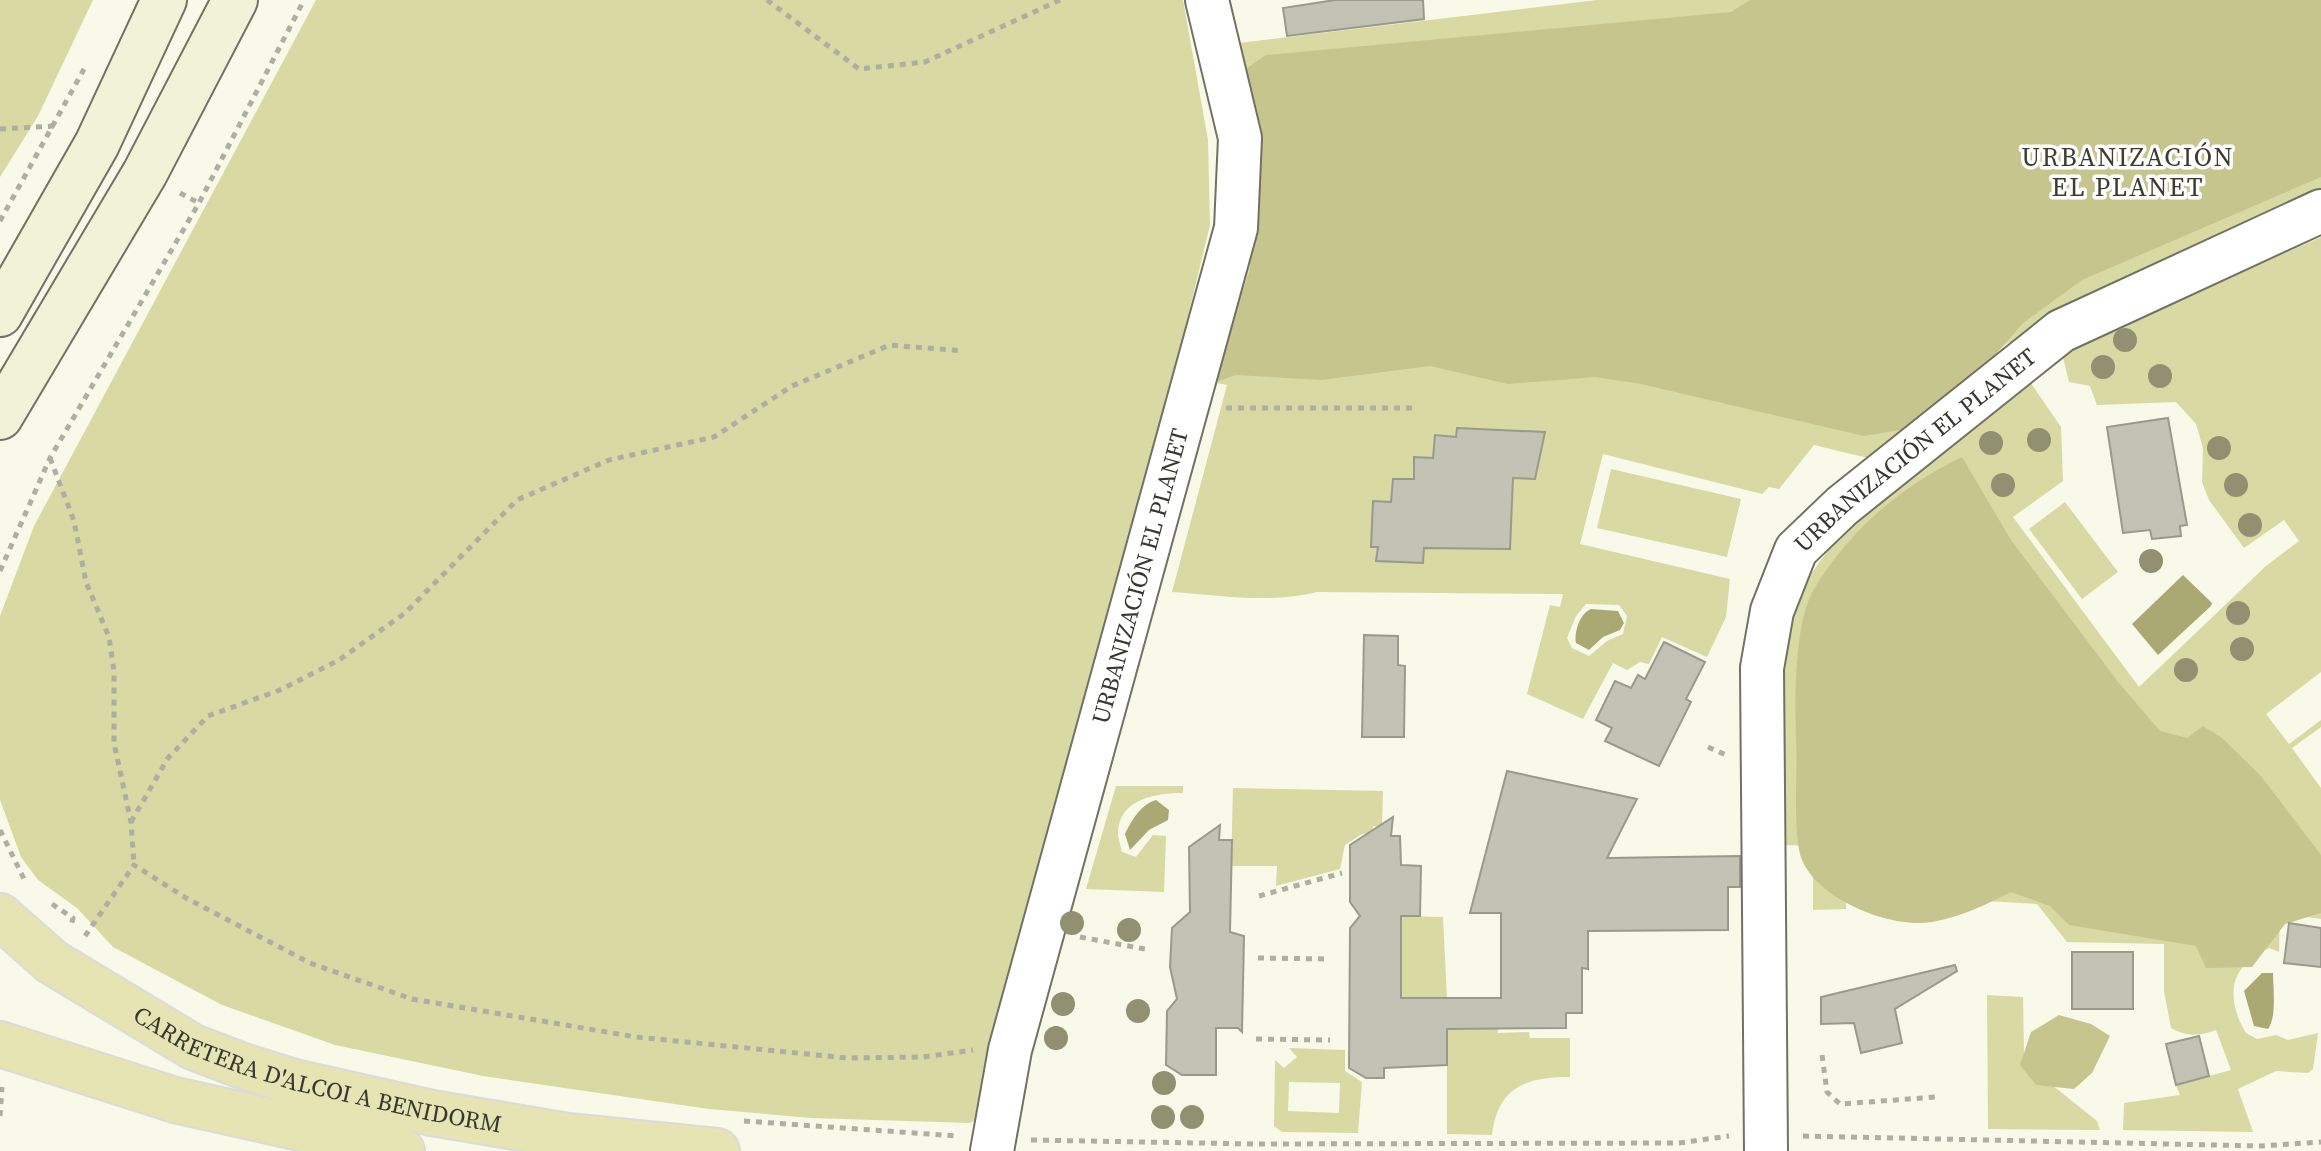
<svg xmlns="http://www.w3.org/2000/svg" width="2321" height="1151" viewBox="0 0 2321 1151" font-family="'Source Serif 4',serif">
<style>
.green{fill:#d9d9a4;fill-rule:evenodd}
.forest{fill:#c6c58e}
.water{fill:#aaa973}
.building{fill:#c3c3b5;stroke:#999a8b;stroke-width:2}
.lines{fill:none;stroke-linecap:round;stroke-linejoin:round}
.minor-casing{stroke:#717164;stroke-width:46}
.secondary-casing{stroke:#717164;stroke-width:48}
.primary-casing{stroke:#dbdbda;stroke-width:48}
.path{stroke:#aeaea2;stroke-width:5;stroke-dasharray:6 6;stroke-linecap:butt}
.minor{stroke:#fff;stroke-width:42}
.secondary{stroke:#f2f2d8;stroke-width:44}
.primary{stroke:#e5e4b2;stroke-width:44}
.tree{fill:#919071}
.labels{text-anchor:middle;stroke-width:7;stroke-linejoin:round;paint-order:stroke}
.street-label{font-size:24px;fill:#383832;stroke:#fff}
.neighbourhood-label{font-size:26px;letter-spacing:2px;fill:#3c3c30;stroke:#fff}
</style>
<rect width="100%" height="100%" fill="#f9f9e9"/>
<g class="green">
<polygon points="0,0 93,0 38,116 0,177"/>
<polygon points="316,0 1183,0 1208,140 1210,225 1168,399 1033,899 981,1117 970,1123 811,1118 709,1109 483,1076 335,1045 222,1005 113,947 77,908 38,880 21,857 0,800 0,616 34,526"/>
<path d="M 1597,0 L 2321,0 L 2321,190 L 2086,299 L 2005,345 L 1868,458 L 1814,445 L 1779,489 L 1769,487 L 1762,494 L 1603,454 L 1580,544 L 1730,579 L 1726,617 L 1707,657 L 1662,637 L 1649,664 L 1640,662 L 1627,670 L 1613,663 L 1583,719 L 1527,694 L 1550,605 L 1560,607 L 1563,594 L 1317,592 C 1271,604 1219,595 1172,592 L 1227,385 L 1217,383 L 1232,325 L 1239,43 ZM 1586,604 L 1619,605 L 1627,616 L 1623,634 L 1607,641 L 1589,656 L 1572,648 L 1567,638 L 1576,616 Z"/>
<path d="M 2321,237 L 2321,672 L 2266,714 L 2289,744 L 2321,720 L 2321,727 L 2292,748 L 2321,788 L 2321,919 L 2280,913 L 2279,952 L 2269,948 C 2229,965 2225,998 2246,1033 L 2257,1039 L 2276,1035 L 2288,1040 L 2318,1033 L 2313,1069 L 2308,1073 L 2276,1071 L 2238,1089 L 2253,1132 L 2123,1130 L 2124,1103 L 2180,1095 L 2176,1085 L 2231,1070 L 2216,1030 C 2200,1036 2186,1037 2171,1028 L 2164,991 L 2164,944 L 2067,942 L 2037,904 L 1846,893 L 1846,909 L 1813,910 L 1813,846 L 1785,845 C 1784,778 1776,704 1787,637 C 1801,558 1865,511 1924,464 C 1958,436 1993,407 2028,379 L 2061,427 L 2063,481 L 2013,517 L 2139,687 L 2266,566 L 2299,541 L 2284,520 L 2244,548 L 2209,500 L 2202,482 L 2203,448 L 2196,424 L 2176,402 L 2097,405 L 2090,386 L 2069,382 L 2062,353 Z"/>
<polygon points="1611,469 1741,499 1727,557 1597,528"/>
<polygon points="2065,502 2118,572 2082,599 2029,529"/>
<path d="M 1116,786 L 1183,786 L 1183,793 C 1157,793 1119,798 1118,833 C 1118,839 1121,846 1122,852 L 1136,857 L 1153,835 L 1166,836 L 1164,892 L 1086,889 Z"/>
<polygon points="1233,788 1383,791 1382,827 1373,826 1372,833 1362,834 1345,845 1340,869 1276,886 1277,866 1231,866"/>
<polygon points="1401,916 1443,917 1447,998 1401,998"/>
<polygon points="1987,995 2023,997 2024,1055 2042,1077 2097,1121 2100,1130 1988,1129"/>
<path d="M 1447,1005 L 1496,1006 L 1498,1033 L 1529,1032 L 1530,1038 L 1570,1038 L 1570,1077 C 1527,1077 1498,1086 1492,1135 L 1447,1134 Z"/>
<path d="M 1289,1048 L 1345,1050 L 1345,1071 L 1362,1082 L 1358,1133 L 1282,1132 L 1274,1126 L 1275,1060 L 1284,1068 L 1297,1057 ZM 1289,1082 L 1340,1083 L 1339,1113 L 1288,1111 Z"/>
</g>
<g class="forest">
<polygon points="1750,0 2321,0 2321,177 2082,280 2023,323 1973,380 1923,426 1864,436 1641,384 1595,377 1508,384 1430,366 1321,380 1236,375 1210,384 1219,331 1237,306 1250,270 1253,216 1237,75 1266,55 1731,12"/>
<path d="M 1962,457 L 2011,540 L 2119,683 L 2160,731 L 2187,738 L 2203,726 L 2222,738 L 2261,776 L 2321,855 L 2321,913 L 2285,924 L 2252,967 L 2206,968 L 2196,946 L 2069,925 L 2050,906 L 2011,892 C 1985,905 1961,917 1932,922 C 1891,929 1819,900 1802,860 C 1792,836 1798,768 1796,739 C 1795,700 1794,622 1814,589 C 1850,530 1900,487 1962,457 Z"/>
<polygon points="2059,1015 2091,1024 2110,1036 2092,1073 2074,1089 2036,1085 2020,1065 2031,1032"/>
</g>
<g class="water">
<polygon points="2183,575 2212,603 2211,606 2158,655 2132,624"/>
<path d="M 1591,609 L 1618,611 L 1624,623 L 1620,630 L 1603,637 L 1589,650 L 1576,643 C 1574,632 1580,613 1591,609 Z"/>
<path d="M 1156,800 L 1169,810 L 1168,820 L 1149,830 L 1130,850 L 1125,834 C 1132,820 1140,805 1156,800 Z"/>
<path d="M 2262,973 L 2273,973 C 2273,987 2277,1017 2268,1029 L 2254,1026 L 2244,991 Z"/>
</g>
<g class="building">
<polygon points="1335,0 1423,0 1424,19 1287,36 1283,8"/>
<polygon points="2168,418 2187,525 2180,526 2181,536 2152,539 2150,530 2123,533 2107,427"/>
<polygon points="1457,428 1545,432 1535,479 1513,478 1510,549 1424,548 1423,563 1376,561 1378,547 1371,547 1373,501 1391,502 1393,479 1414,479 1414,457 1433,458 1435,435 1456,437"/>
<polygon points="1364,635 1398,636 1398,665 1405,666 1404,737 1362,737"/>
<polygon points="1664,642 1705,662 1686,699 1691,702 1659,766 1605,741 1612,728 1596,720 1615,681 1631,688 1638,675 1645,679"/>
<polygon points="1507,771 1637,799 1607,858 1740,856 1740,887 1728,887 1728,930 1588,931 1588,969 1582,968 1582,1013 1566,1013 1566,1028 1447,1029 1447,1065 1384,1068 1384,1078 1366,1078 1349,1068 1350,928 1360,916 1350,902 1350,845 1393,817 1391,836 1400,836 1401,865 1421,866 1420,916 1401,916 1401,998 1501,998 1501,913 1470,913"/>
<polygon points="1220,825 1219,840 1232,840 1230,932 1244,936 1242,1032 1238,1028 1216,1028 1216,1075 1182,1075 1166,1065 1167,1011 1177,999 1170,967 1172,928 1190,912 1189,847"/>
<polygon points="2289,923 2321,928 2321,967 2284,963"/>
<rect x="2072" y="952" width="61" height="57"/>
<polygon points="1955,965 1957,971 1895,1009 1902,1043 1861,1053 1854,1023 1821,1024 1821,997"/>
<polygon points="2199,1036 2209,1076 2176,1085 2166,1044"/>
</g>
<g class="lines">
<g class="minor-casing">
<g id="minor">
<path id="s1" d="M 992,1151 L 1010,1050 L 1236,228 L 1240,138 L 1207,0"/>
<path id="s2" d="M 1766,1151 L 1762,668 L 1772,611 L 1796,550 L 1842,506 L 2061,331 L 2321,211"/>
</g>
</g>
<g class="secondary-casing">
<g id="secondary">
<polyline points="0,314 97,144 164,0"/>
<polyline points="0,417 145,173 235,0"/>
</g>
</g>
<g class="primary-casing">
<g id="primary">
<path id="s3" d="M 0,916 L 52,962 L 193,1047 L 243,1066 L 294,1082 L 432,1113 L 568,1136 L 717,1151"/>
<polyline points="0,1044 175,1100 402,1151"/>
</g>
</g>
<g class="path">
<polyline points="767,0 859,69 925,62 1060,0"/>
<polyline points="0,129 55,126"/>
<polyline points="180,193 199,203"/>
<polyline points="0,221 84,69"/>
<polyline points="1226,408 1414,408"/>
<polyline points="50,458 74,521 86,582 109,637 114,671 114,743 131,822 134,865"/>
<polyline points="0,571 50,458 199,203 304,0"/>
<polyline points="1708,747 1726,755"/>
<polyline points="131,822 168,758 208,716 280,690 339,660 405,613 517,500 609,460 714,437 792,386 890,345 963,351"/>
<polyline points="0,830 26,883"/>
<polyline points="1259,896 1342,873"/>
<polyline points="52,904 73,918 71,926"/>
<polyline points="85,936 134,865 186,898 310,963 412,999 636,1037 847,1058 923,1057 973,1050"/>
<polyline points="1080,937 1150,950"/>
<polyline points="1258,958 1329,959"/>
<polyline points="1256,1039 1330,1040"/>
<polyline points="1822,1055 1827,1092 1840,1104 1936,1097"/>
<polyline points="0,1116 2,1087"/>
<polyline points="744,1121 957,1136"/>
<polyline points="1803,1136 2260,1146 2321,1142"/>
<polyline points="1031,1140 1255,1144 1679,1143 1729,1136"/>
</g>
<use href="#minor" class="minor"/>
<use href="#secondary" class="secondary"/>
<use href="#primary" class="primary"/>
</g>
<g class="tree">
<circle cx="2125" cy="340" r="12"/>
<circle cx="2103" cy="367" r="12"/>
<circle cx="2160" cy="376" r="12"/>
<circle cx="2039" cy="440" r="12"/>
<circle cx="1991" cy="443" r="12"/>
<circle cx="2219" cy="448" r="12"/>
<circle cx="2003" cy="485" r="12"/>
<circle cx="2236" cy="485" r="12"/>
<circle cx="2250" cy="525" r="12"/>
<circle cx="2151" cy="561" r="12"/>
<circle cx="2238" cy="613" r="12"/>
<circle cx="2242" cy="649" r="12"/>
<circle cx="2186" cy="670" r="12"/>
<circle cx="1072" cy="923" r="12"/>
<circle cx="1129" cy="930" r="12"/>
<circle cx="1063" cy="1004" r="12"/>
<circle cx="1138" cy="1011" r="12"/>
<circle cx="1056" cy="1038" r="12"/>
<circle cx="1164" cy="1083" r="12"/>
<circle cx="1163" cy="1117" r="12"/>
<circle cx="1192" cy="1117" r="12"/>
</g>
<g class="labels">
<g class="street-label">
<text dy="8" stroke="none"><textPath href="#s2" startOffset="762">URBANIZACIÓN EL PLANET</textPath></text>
<text dy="8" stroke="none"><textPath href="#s1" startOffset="594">URBANIZACIÓN EL PLANET</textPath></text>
<text dy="8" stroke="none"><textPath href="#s3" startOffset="360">CARRETERA D'ALCOI A BENIDORM</textPath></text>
</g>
<g class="neighbourhood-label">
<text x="2128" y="166">URBANIZACIÓN<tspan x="2128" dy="30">EL PLANET</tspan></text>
</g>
</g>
</svg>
